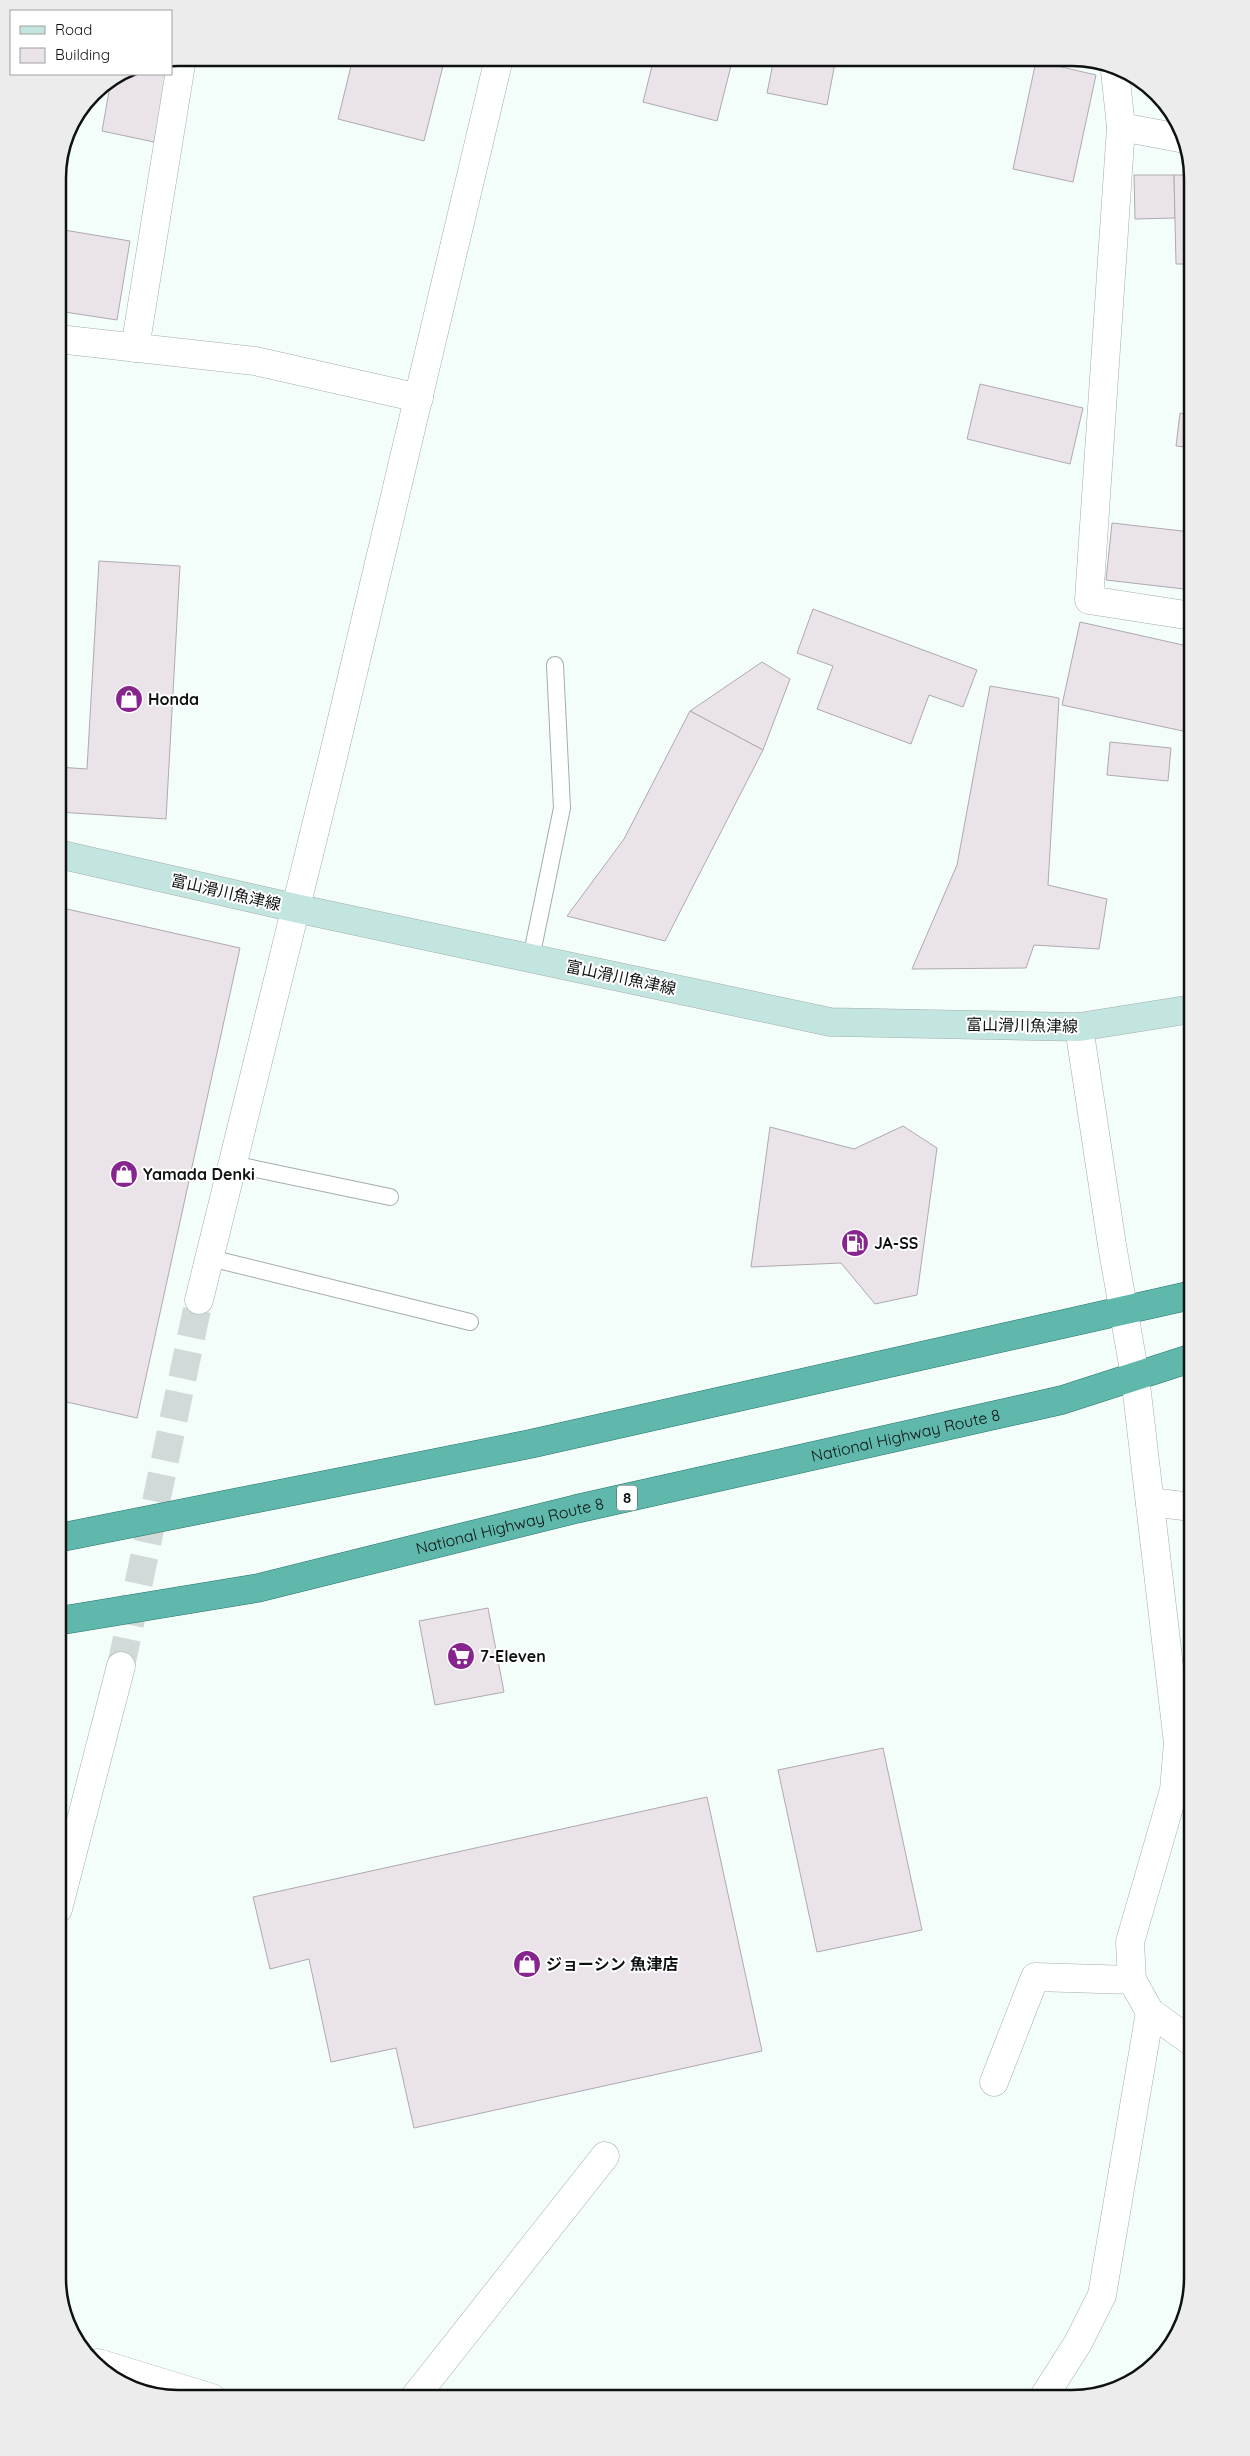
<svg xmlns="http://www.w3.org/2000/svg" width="1250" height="2456" viewBox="0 0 1250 2456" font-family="Quicksand,'Noto Sans JP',sans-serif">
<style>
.building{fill:#eae4ea;stroke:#afa9af}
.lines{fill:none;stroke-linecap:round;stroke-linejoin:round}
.minor-tunnel{stroke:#d1dad8;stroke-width:28;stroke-dasharray:28 14;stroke-linecap:butt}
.service-casing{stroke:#a3adaa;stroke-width:18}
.minor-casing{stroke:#a3adaa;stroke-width:29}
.secondary-casing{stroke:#a3adaa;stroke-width:29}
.trunk-casing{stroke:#297267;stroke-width:29}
.service{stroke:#fff;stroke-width:16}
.minor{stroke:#fff;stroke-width:28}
.secondary{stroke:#c3e5e0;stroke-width:28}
.trunk{stroke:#5fb8ab;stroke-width:28}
.labels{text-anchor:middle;stroke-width:4;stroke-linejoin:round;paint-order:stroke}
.shield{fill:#fff;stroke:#565858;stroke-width:1}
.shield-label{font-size:15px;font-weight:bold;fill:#0e1111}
.poi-label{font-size:16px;font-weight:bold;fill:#0e1111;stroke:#fff;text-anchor:start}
.street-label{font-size:16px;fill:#0e1111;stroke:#fff}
.rim{fill:none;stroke:#0e1111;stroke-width:2.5}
</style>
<rect width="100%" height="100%" fill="#f3fefb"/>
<g class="building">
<polygon points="353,58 445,58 424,141 338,119"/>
<polygon points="654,58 733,58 717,121 643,102"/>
<polygon points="774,58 836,58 827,105 767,93"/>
<polygon points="1036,61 1096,75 1073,182 1013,169"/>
<polygon points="121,74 168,74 154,142 102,131 111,80"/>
<polygon points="1134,175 1174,175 1175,218 1135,219"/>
<polygon points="1174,175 1192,175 1192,264 1176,264"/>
<polygon points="58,229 130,241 117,320 58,311"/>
<polygon points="980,384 1083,408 1070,464 967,439"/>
<polygon points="1180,413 1192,415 1192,448 1176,446"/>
<polygon points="1112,523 1191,532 1184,589 1106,580"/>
<polygon points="99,561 180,566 166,819 58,812 58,767 87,769"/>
<polygon points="813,609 977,670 963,707 929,695 911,744 817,709 833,666 797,653"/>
<polygon points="1080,622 1192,647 1192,733 1062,705"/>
<polygon points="762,662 790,679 763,750 690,711"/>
<polygon points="990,686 1059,698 1048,885 1107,899 1099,949 1034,945 1026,968 912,969 957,865"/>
<polygon points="690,711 763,750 665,941 567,916 624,839"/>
<polygon points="1110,742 1171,748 1168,781 1107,775"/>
<polygon points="58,907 240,948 137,1418 58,1400"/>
<polygon points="903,1126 937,1148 917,1295 875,1304 841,1263 751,1267 770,1127 854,1149"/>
<polygon points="488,1608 504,1692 435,1705 419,1621"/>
<polygon points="883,1748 922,1930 817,1952 778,1770"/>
<polygon points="707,1797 762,2051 414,2128 396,2048 331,2062 309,1959 270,1969 253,1897"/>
</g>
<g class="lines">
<polyline class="minor-tunnel" points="121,1666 199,1300"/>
<g class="service-casing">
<g id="service">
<polyline points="531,958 562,808 555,665"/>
<polyline points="232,1164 390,1197"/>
<polyline points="210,1258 470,1322"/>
</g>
</g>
<g class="minor-casing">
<g id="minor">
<polyline points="1115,71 1121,127 1089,600 1192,616"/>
<polyline points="1121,127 1185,139"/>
<polyline points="58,339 255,361 419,398"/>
<polyline points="135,348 182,58"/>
<polyline points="1079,1027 1112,1245 1135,1376 1178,1743 1174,1790 1130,1942 1132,1980 1150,2012 1192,2042"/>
<polyline points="199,1300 333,757 499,58"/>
<polyline points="1150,1502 1192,1507"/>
<polyline points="58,1909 121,1666"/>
<polyline points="994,2082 1035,1977 1132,1980"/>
<polyline points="98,2363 212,2398"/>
<polyline points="414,2398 605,2156"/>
<polyline points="1043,2398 1078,2343 1102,2295 1150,2012"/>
</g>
</g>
<g class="secondary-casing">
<polyline id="secondary" points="58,854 295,908 830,1022 1079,1027 1192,1009"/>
</g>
<g class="trunk-casing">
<g id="trunk">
<polyline points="58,1538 530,1444 1192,1295"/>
<path id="s1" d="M 58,1621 L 258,1588 L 576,1509 L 1062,1400 L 1192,1358"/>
</g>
</g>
<use href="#service" class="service"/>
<use href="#minor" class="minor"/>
<use href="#secondary" class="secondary"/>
<use href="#trunk" class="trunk"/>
</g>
<defs>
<g id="shop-disc" transform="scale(1.4375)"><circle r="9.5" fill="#87248d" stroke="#fff"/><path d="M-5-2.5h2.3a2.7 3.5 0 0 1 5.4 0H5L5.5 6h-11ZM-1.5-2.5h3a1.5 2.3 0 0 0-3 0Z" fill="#fff"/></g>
<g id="fuel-disc" transform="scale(1.4375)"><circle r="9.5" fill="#87248d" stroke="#fff"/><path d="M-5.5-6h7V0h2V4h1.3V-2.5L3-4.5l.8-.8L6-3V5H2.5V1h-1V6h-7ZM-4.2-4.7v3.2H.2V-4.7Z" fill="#fff"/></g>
<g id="supermarket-disc" transform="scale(1.4375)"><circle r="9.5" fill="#87248d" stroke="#fff"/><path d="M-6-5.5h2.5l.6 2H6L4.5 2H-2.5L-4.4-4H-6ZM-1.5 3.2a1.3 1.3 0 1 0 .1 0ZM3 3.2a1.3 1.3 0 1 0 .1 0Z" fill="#fff"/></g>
</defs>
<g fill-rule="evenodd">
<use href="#shop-disc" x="129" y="699"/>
<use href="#shop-disc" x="124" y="1174"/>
<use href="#fuel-disc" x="855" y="1243"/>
<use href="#supermarket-disc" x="461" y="1656"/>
<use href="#shop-disc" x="527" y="1964"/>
</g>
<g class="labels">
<rect class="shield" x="617" y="1485.5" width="20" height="25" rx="4"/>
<g class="shield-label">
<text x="627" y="1503">8</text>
</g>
<g class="poi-label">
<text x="148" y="705">Honda</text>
<text x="143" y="1180">Yamada Denki</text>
<text x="874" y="1249">JA-SS</text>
<text x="480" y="1662">7-Eleven</text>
<text x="546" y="1970">ジョーシン 魚津店</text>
</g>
<g class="street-label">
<text transform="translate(226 892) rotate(13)" y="6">富山滑川魚津線</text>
<text transform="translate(621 977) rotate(12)" y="6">富山滑川魚津線</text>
<text transform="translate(1022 1025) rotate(1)" y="6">富山滑川魚津線</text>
<text dy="6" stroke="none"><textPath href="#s1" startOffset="868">National Highway Route 8</textPath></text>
<text dy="6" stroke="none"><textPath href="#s1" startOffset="462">National Highway Route 8</textPath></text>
</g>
</g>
<path d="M0 0H1250V2456H0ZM178 66H1072A112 112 0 0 1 1184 178V2278A112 112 0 0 1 1072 2390H178A112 112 0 0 1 66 2278V178A112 112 0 0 1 178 66Z" fill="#ececec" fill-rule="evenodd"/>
<path class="rim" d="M178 66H1072A112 112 0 0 1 1184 178V2278A112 112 0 0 1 1072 2390H178A112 112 0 0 1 66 2278V178A112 112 0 0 1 178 66Z"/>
<rect x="10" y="10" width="162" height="65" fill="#ffffff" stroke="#9fa0a0"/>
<rect x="20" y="26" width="25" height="8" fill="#c3e5e0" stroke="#9fa0a0"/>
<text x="55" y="35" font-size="15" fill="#0e1111">Road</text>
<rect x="20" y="48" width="25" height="15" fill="#eae4ea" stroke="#9fa0a0"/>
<text x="55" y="60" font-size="15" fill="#0e1111">Building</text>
</svg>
